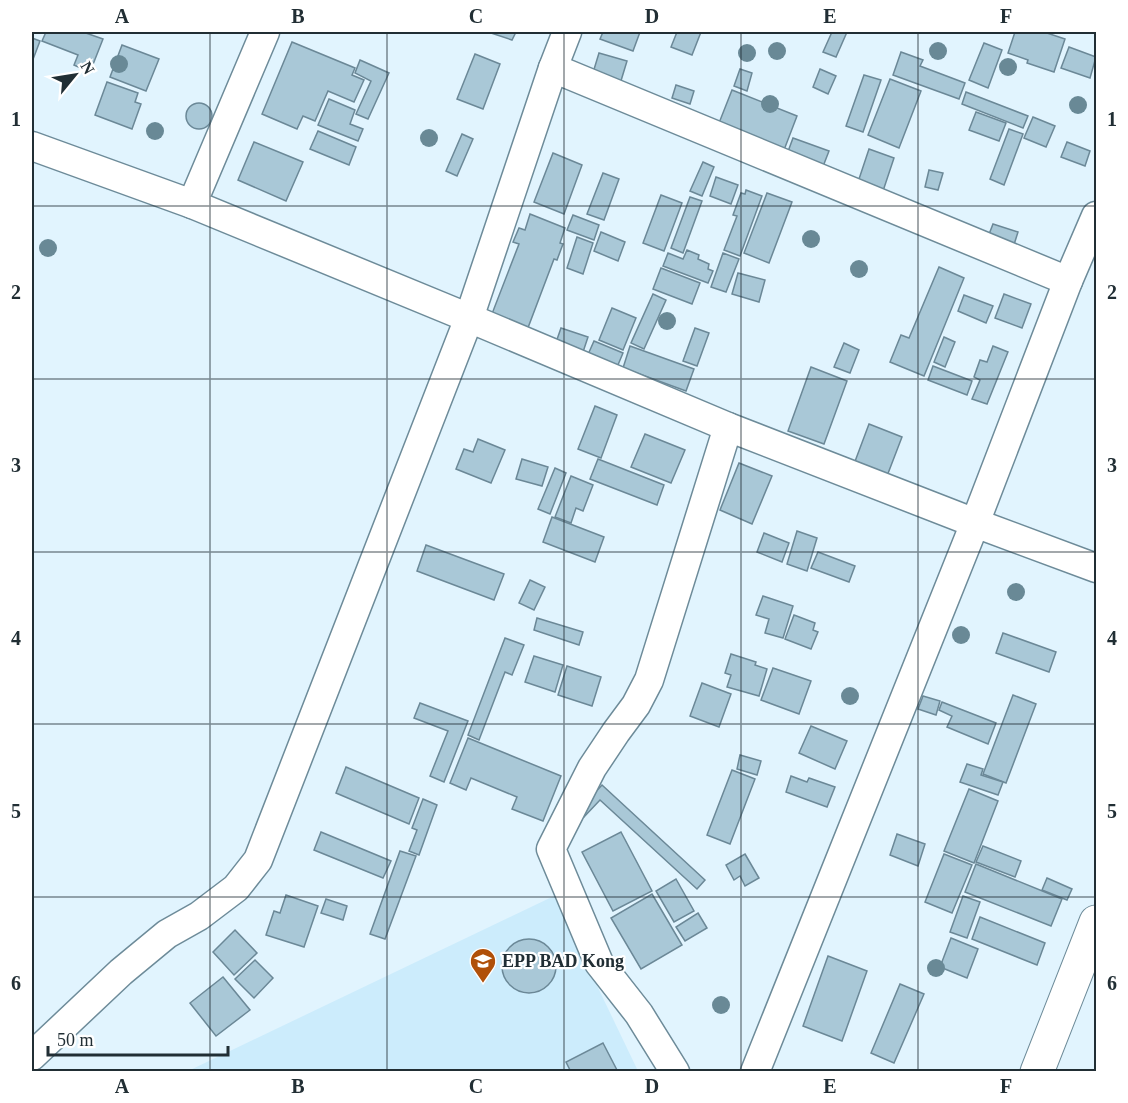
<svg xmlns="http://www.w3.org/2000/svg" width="1128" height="1103" viewBox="0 0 1128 1103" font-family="'Times New Roman',serif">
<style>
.built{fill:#ccecfc}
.building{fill:#a9c8d7;stroke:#6b8897;stroke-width:1.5}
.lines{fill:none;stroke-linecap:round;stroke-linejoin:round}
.street-casing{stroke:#6d8b99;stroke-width:31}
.secondary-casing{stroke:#6d8b99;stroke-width:35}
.street{stroke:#fff;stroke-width:28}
.secondary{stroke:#fff;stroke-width:33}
.tree{fill:#698996}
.grid{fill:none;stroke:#212e34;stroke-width:1.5;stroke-opacity:0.55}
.labels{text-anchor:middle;stroke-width:4.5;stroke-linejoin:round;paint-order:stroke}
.poi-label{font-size:18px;font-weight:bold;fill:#212e34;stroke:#fff;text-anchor:start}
.neatline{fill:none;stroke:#212e34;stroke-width:2}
.grid-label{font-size:20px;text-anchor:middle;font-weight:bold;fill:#212e34}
</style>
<rect width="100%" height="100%" fill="#e1f4fe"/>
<polygon class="built" points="554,896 638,1071 186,1072"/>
<g class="building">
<polygon points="46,32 83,32 103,39 90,72 74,65 78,55 42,41"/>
<polygon points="488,32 516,32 512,40"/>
<polygon points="603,32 640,32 633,51 600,39"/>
<polygon points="677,32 701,32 692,55 671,47"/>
<polygon points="832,32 847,32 836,57 823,52"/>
<polygon points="1015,32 1044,32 1065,39 1054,72 1027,63 1028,60 1008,53"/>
<polygon points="32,38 40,41 32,62"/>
<polygon points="292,42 355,68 352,75 364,80 354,102 328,91 315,121 303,116 297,129 262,114"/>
<polygon points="984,43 1002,50 988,88 969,80"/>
<polygon points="122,45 159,59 146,91 110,77"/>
<polygon points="1069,47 1096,57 1090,78 1061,68"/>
<polygon points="901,52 923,60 920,66 965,83 959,99 893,75"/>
<polygon points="599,53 627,61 620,84 592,76"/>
<polygon points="475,54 500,64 483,109 457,99"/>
<polygon points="360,60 389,73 368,119 356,114 371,81 355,73"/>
<polygon points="740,69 752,73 747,91 734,86"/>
<polygon points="820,69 836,76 828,94 813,87"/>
<polygon points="864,75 881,80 863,132 846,126"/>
<polygon points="890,79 921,91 899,148 868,135"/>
<polygon points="107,82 138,93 135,102 141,104 132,129 95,115"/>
<polygon points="676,85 694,91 690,104 672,98"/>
<polygon points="732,90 797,116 784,150 719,123"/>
<polygon points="966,92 1028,116 1023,128 962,104"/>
<polygon points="329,99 355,110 350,124 363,129 358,141 318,125"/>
<circle cx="199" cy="116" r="13"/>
<polygon points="976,112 1006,123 999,141 969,130"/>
<polygon points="1033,117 1055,126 1046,147 1024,138"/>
<polygon points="1009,129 1023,134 1004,185 990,179"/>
<polygon points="318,131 356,147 349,165 310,149"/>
<polygon points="462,134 473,139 457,176 446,171"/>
<polygon points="793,138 829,151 822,169 786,157"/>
<polygon points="254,142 303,162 286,201 238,180"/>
<polygon points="1067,142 1090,151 1085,166 1061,157"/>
<polygon points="869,149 894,158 883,191 858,182"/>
<polygon points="553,153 582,165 564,214 534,202"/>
<polygon points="703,162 714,167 702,196 690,191"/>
<polygon points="929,170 943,173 938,190 925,187"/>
<polygon points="603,173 619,179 604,220 587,214"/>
<polygon points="716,177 738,185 731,204 710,196"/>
<polygon points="746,190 762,196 740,256 724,250 737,216 733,215 741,193 745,194"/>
<polygon points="767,193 792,202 769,263 744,253"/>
<polygon points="661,195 682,203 664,251 643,243"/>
<polygon points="690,197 702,201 683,253 671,248"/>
<polygon points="530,214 565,228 560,243 563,244 557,260 554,259 526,333 490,319 519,244 513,242 519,228 525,230"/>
<polygon points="573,215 599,225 594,240 567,230"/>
<polygon points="993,224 1018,232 1012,251 986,242"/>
<polygon points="601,232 625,242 618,261 594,251"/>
<polygon points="577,237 593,243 583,274 567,268"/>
<polygon points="687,250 699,255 698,259 709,264 708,269 713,271 708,283 663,266 668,253 683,259"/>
<polygon points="723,253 739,259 726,292 711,287"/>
<polygon points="939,267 964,278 924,376 890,362 901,335 909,338"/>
<polygon points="661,268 700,283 692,304 653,289"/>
<polygon points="738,273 765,280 759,302 732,294"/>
<polygon points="653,294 666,300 644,349 631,343"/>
<polygon points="1004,294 1031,304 1022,328 995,318"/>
<polygon points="964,295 993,306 986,323 958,311"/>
<polygon points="612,308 636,318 623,350 599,340"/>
<polygon points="561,328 588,337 581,358 554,348"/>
<polygon points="695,328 709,333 697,366 683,361"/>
<polygon points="944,337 955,342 945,367 934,362"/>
<polygon points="594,341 623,353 615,372 586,359"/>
<polygon points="844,343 859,350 850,373 834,367"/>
<polygon points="630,346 694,369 686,391 623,368"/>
<polygon points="993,346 1008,352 987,404 972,399 980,380 974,377 980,360 987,362"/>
<polygon points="933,366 972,381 967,395 928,380"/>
<polygon points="811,367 847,381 824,444 788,431"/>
<polygon points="595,406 617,415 601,458 578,449"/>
<polygon points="869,424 902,437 887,476 854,464"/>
<polygon points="645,434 685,450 671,483 631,467"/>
<polygon points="478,439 505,450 491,483 456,469 464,449 473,452"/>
<polygon points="522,459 548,467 542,486 516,479"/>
<polygon points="598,459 664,485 657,505 590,479"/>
<polygon points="739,463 772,476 752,524 720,510"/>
<polygon points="555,468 566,473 550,514 538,509"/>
<polygon points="571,476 593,485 583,511 576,508 571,523 555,517"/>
<polygon points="552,517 604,537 595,562 543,542"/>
<polygon points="797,531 817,538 807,571 787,564"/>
<polygon points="764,533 789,543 782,562 757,552"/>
<polygon points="426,545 504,574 494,600 417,571"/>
<polygon points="818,552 855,566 849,582 811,568"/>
<polygon points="530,580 545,587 534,610 519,603"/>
<polygon points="763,596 793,606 783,638 765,633 769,619 756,615"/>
<polygon points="794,615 815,623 813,630 818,632 811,649 785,639"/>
<polygon points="537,618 583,632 579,645 534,630"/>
<polygon points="1003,633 1056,652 1049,672 996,653"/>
<polygon points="505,638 524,645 512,675 505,672 479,740 468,735"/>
<polygon points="731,654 756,662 755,665 767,669 759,696 727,687 731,675 725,673"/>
<polygon points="534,656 563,665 555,692 525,682"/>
<polygon points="567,666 601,677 592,706 558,695"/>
<polygon points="773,668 811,681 799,714 761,700"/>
<polygon points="702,683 731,694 719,727 690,716"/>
<polygon points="1013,695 1036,704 1006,783 983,774"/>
<polygon points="923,696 940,701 936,715 918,709"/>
<polygon points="942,702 996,723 988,744 947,727 952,716 939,710"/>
<polygon points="420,703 468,721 444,782 430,776 448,731 414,718"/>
<polygon points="811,726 847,741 835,769 799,753"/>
<polygon points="468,738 561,776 543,821 512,809 517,797 471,778 466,790 450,783"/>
<polygon points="740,755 761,761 757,775 737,769"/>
<polygon points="967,764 983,769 981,775 1003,782 998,795 960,782"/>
<polygon points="346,767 419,798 409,824 336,793"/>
<polygon points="732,770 755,779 730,844 707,835"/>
<polygon points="791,776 807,782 809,778 835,787 827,807 786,792"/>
<polygon points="602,785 705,880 697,889 600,800 584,817 578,811"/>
<polygon points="969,789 998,801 974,863 944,851"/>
<polygon points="423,799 437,805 419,855 409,851 417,830 412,828"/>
<polygon points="321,832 391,861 383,878 314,850"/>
<polygon points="621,832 652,891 613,911 582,852"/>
<polygon points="897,834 925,844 918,866 890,855"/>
<polygon points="983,846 1021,861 1015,877 976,862"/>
<polygon points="400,851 416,856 385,939 370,934"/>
<polygon points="745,854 759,878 745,886 740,876 734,880 726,865"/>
<polygon points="944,854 972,865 952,913 925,902"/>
<polygon points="976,864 1062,899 1051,926 965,892"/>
<polygon points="1047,878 1072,889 1067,900 1042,890"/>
<polygon points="676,879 694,911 674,922 656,891"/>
<polygon points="652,894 682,945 641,969 611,918"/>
<polygon points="286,895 318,906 304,947 266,935 274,911 280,913"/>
<polygon points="963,896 980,902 967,938 950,932"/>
<polygon points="326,899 347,906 343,920 321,913"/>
<polygon points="698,913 707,928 685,941 676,927"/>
<polygon points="980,917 1045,943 1037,965 972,939"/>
<polygon points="235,930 257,953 234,975 213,952"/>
<polygon points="951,938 978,949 967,978 940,967"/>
<circle cx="529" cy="966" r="27"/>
<polygon points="828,956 867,971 842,1041 803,1026"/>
<polygon points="255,960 273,978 254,998 235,979"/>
<polygon points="223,977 250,1010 216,1036 190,1003"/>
<polygon points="900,984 924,994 894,1063 871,1053"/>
<polygon points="603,1043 618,1072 571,1072 566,1062"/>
</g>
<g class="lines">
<g class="street-casing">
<g id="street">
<polyline points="553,68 1068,281"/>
<polyline points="32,146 192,204 469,318 728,427 975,523 1096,568"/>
<polyline points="192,204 265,32"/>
<polyline points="32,1056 121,972 167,934 199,916 236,888 258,860 469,318 553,68 567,32"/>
<polyline points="675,1072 639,1014 599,963 551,849 592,768 616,732 636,705 649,680 728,427"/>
<polyline points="755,1072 975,523 1068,281 1096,216"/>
</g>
</g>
<g class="secondary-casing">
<polyline id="secondary" points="1037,1072 1096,922"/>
</g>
<use href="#street" class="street"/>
<use href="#secondary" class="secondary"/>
</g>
<g class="tree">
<circle cx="777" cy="51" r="9"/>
<circle cx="938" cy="51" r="9"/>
<circle cx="747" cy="53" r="9"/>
<circle cx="119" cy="64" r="9"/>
<circle cx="1008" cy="67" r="9"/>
<circle cx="770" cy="104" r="9"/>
<circle cx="1078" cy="105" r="9"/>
<circle cx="155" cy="131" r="9"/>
<circle cx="429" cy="138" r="9"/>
<circle cx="811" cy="239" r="9"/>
<circle cx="48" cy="248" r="9"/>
<circle cx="859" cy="269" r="9"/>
<circle cx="667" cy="321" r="9"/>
<circle cx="1016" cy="592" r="9"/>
<circle cx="961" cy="635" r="9"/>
<circle cx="850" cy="696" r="9"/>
<circle cx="936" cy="968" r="9"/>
<circle cx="721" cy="1005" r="9"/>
</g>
<path class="grid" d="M 210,32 L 210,1072M 387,32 L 387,1072M 564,32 L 564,1072M 741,32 L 741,1072M 918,32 L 918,1072M 32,206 L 1096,206M 32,379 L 1096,379M 32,552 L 1096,552M 32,724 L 1096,724M 32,897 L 1096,897"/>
<defs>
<g id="school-pin" transform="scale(1.35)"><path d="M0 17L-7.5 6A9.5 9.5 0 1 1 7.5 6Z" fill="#b05009" stroke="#fff"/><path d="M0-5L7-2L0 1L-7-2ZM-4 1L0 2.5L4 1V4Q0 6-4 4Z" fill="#fff"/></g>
</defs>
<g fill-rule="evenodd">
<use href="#school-pin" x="483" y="961"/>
</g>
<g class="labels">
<g class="poi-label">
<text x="502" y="967">EPP BAD Kong</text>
</g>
</g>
<rect width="1128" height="1103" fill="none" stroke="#ffffff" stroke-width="66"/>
<g transform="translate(75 75) rotate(60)" stroke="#ffffff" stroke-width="4.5" paint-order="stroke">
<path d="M0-4.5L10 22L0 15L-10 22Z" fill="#212e34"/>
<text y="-9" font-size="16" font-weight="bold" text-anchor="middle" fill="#212e34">N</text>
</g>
<path d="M48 1046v9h180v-9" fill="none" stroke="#212e34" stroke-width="3"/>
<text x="57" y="1046" font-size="18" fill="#212e34" stroke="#ffffff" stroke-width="4.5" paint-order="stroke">50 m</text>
<rect x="33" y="33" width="1062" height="1037" class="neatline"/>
<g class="grid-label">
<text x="122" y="23">A</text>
<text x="298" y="23">B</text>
<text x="476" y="23">C</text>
<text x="652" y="23">D</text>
<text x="830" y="23">E</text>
<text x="1006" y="23">F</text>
<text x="16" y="126">1</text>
<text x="1112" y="126">1</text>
<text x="16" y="299">2</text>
<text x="1112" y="299">2</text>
<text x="16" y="472">3</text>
<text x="1112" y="472">3</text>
<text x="16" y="645">4</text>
<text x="1112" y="645">4</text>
<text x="16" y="818">5</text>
<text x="1112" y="818">5</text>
<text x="16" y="990">6</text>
<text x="1112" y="990">6</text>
<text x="122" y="1093">A</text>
<text x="298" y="1093">B</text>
<text x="476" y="1093">C</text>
<text x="652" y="1093">D</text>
<text x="830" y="1093">E</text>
<text x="1006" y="1093">F</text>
</g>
</svg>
